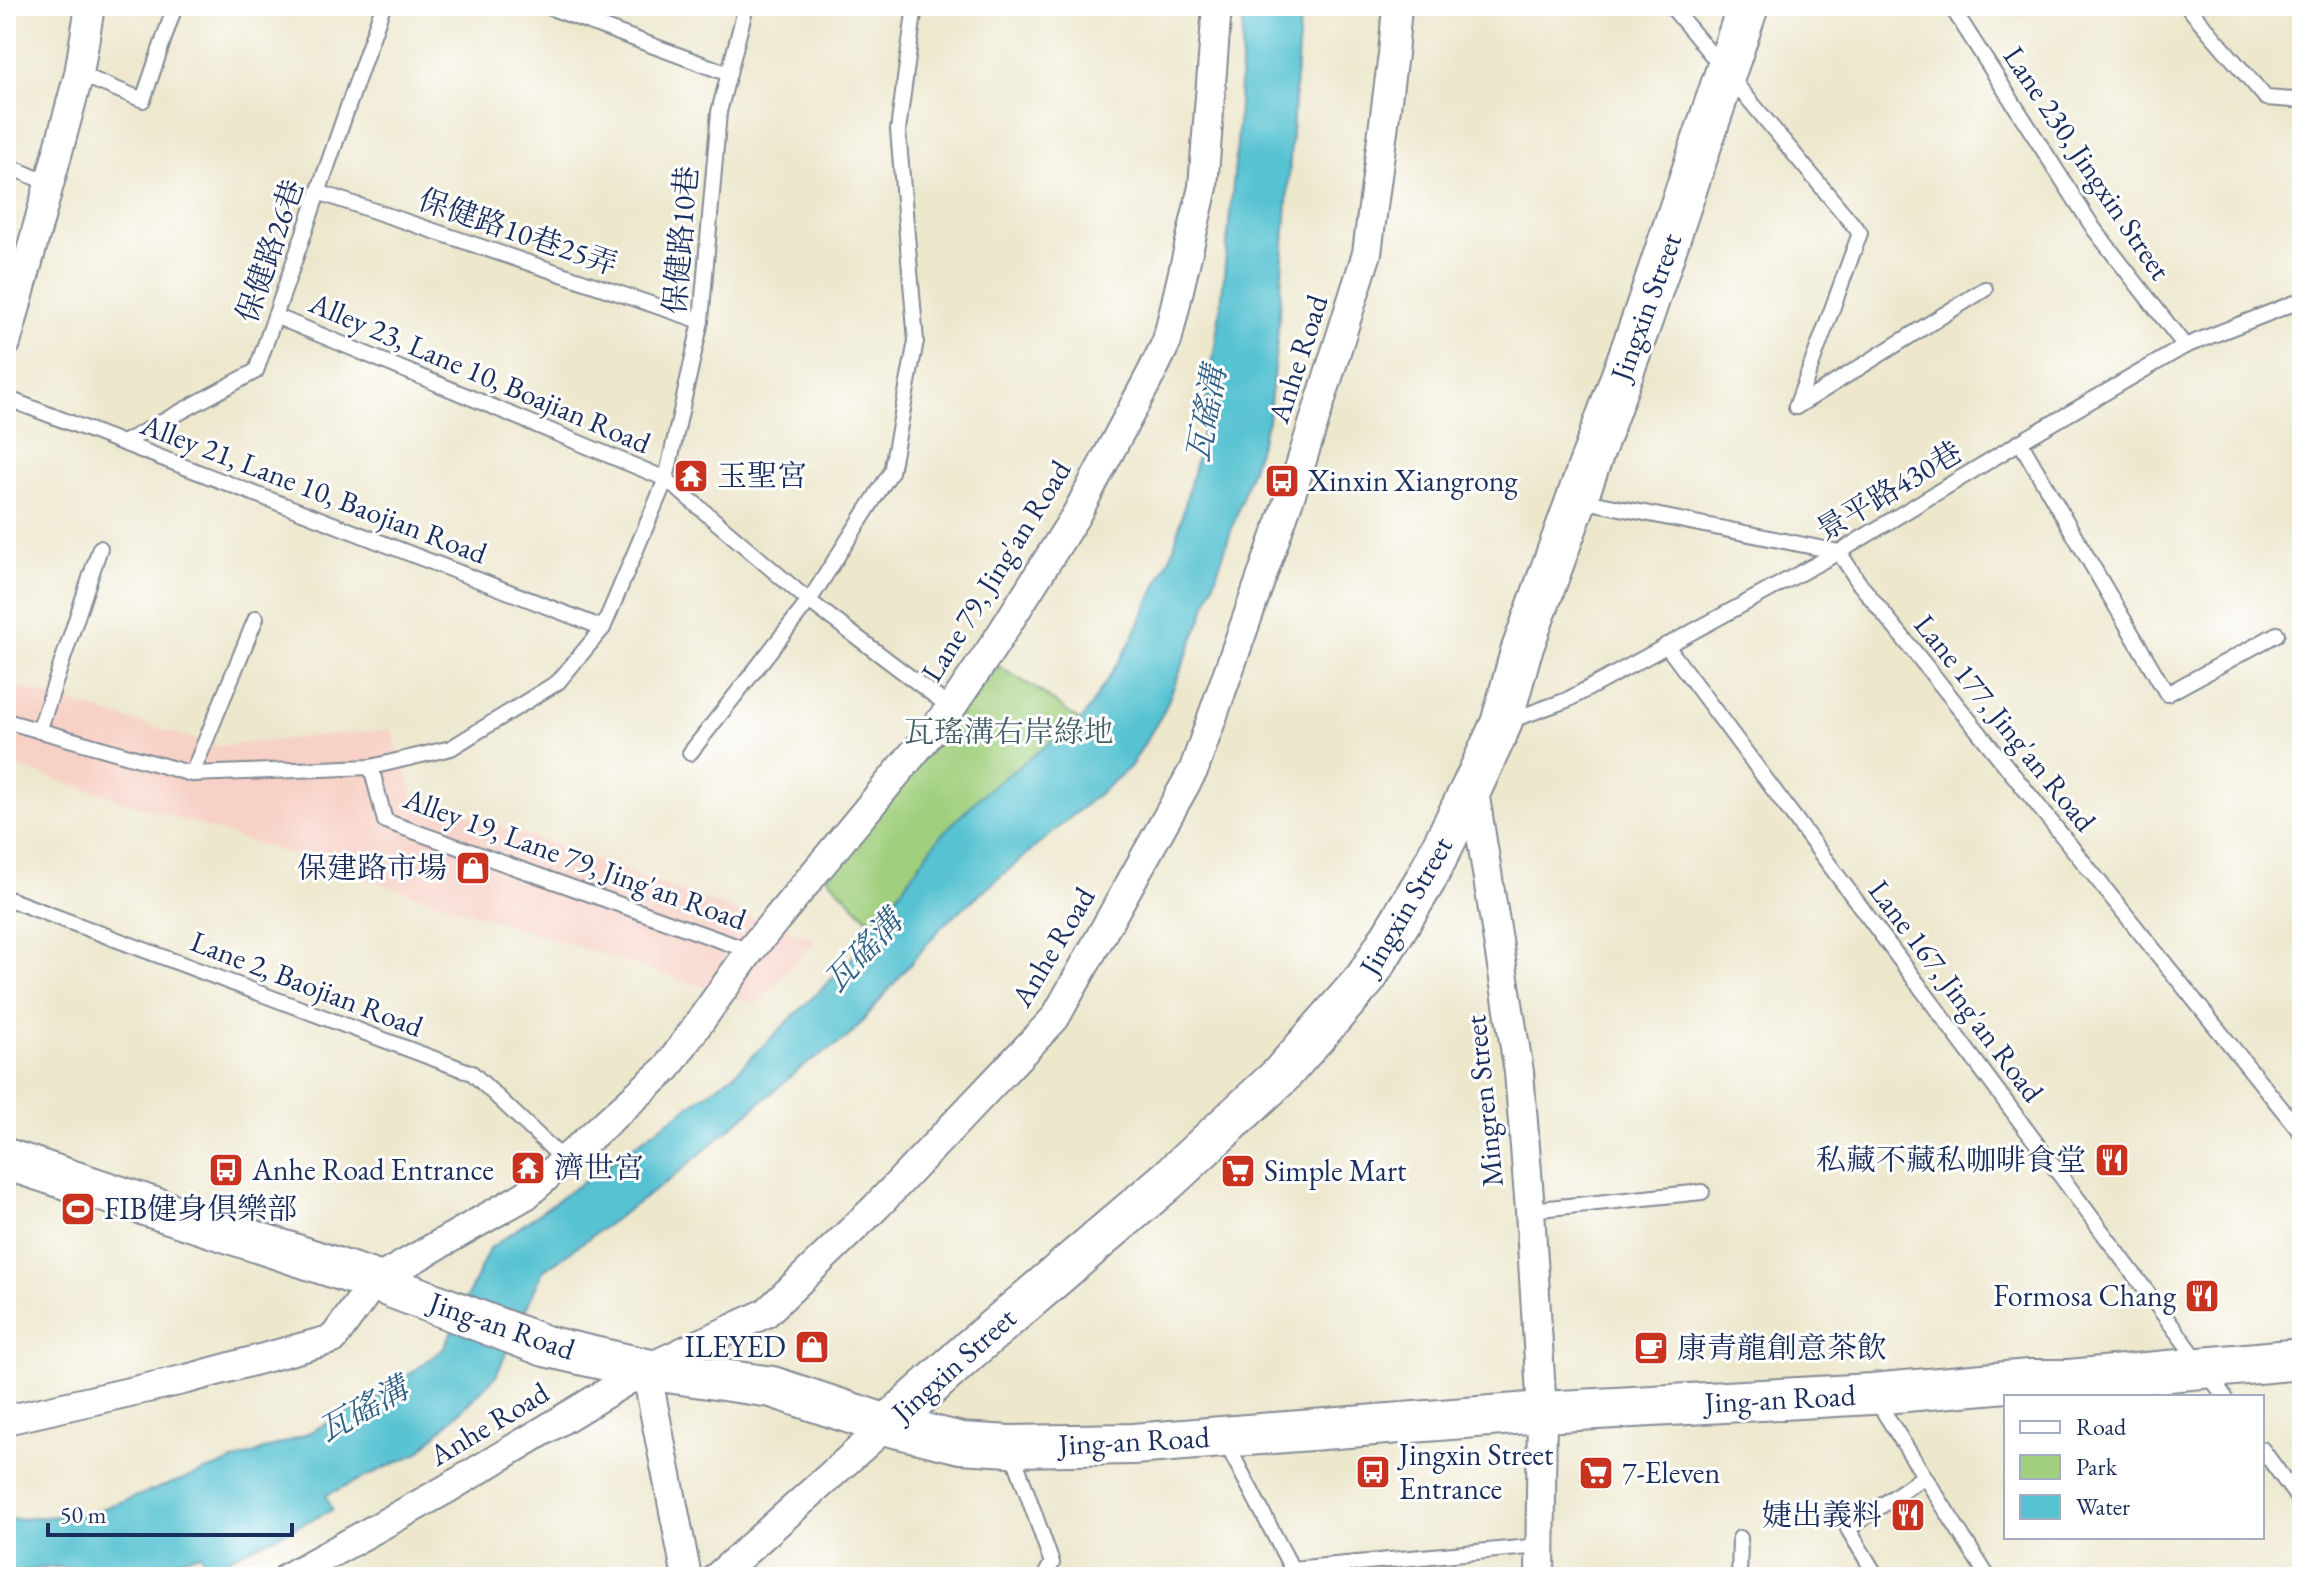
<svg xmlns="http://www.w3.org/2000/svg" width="2308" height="1583" viewBox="0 0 2308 1583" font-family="'EB Garamond','Noto Serif TC',serif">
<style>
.built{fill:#f7d1c6}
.green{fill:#a0cf7d;stroke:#5e7f6e;stroke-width:2}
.water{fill:#57c2d2;stroke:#397898;stroke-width:2}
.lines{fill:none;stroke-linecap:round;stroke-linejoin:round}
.lane-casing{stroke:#848b95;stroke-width:18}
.street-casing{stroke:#848b95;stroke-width:32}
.secondary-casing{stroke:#848b95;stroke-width:44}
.lane{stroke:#fff;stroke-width:14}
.street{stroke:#fff;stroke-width:28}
.secondary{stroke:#fff;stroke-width:40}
.labels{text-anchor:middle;stroke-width:6;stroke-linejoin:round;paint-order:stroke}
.street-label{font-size:30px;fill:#1b2f5e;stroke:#fff}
.poi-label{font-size:30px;fill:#1b2f5e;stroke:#fff;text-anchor:start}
.park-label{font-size:30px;fill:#435f67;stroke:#fff}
.water-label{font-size:32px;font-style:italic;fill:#306287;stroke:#fff}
</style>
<rect width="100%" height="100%" fill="#fff"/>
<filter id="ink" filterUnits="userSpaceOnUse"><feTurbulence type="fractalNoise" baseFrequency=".0125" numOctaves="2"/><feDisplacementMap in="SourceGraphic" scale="16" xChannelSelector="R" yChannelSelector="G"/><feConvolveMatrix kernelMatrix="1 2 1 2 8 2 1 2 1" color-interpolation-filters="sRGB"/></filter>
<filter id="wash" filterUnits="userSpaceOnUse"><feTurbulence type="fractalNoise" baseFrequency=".006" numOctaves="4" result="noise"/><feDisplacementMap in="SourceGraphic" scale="32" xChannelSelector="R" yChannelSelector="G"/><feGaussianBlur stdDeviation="1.8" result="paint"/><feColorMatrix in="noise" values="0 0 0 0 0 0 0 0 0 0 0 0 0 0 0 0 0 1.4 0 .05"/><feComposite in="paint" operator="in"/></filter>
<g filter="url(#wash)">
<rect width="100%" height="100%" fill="#ede7cc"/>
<polygon class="built" points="6,683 217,746 391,729 414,795 816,940 756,1004 6,763"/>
<polygon class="green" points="998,666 1040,691 1084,724 882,933 827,877"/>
<polygon class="water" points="1244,6 1301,6 1277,342 1268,420 1202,618 1163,713 1130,767 942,926 850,1036 802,1067 672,1178 543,1271 496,1376 418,1453 326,1495 332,1510 208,1568 201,1554 142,1569 54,1567 6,1573 6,1520 87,1514 302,1436 381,1396 444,1348 489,1249 733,1075 848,963 940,836 986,791 1083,718 1129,645 1173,551 1200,446 1221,305 1237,144"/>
</g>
<g filter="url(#ink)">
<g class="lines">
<g class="lane-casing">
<g id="lane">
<polyline points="546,6 729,74"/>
<polyline points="1671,6 1860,233 1796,407"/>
<polyline points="1951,6 2094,229 2185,346"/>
<polyline points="2187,6 2266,98 2293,100 2302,95"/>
<polyline points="79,74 143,100 175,6"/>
<polyline points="6,165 50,184"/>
<polyline points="318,192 701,321"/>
<polyline points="275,316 666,479 809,601 951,708"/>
<polyline points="6,398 603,628"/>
<polyline points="1796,407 1985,289"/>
<polyline points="2020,442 2167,694 2277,634"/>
<polyline points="123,443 256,371 383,6"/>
<polyline points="1580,500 1839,552 1859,583 2302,1134"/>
<polyline points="1666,645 2225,1397"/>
<polyline points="6,721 192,774 371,767 451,748 558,682 603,628 666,479 701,321 719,112 746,6"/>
<polyline points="1509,721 1567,700 1839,552 2020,442 2185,346 2302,300"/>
<polyline points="39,731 100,548"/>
<polyline points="690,753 809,601 891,472 916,341 898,130 915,6"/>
<polyline points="371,767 385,821 750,951"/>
<polyline points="192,774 256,618"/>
<polyline points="6,898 472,1073 564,1160"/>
<polyline points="1530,1210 1702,1192"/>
<polyline points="1875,1398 1988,1577"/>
<polyline points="1225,1441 1292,1569 1294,1576"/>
<polyline points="2262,1449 2302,1504"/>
<polyline points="1012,1451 1052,1563 1044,1577"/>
<polyline points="1292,1569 1541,1546"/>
<polyline points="1739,1577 1740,1538"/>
<polyline points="1877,1577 1848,1529 1923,1477"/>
</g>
</g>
<g class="street-casing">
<g id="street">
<polyline points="6,343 79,74 90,6"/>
<polyline points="1473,785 1519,1072 1530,1210 1542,1412 1540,1577"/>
<polyline points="646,1369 687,1577"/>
<polyline points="6,1420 187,1379 333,1339 375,1281 526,1195 667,1068 750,951 951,708 996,642 1076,515 1152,372 1167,341 1203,187 1217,6"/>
<polyline points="288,1577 445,1490 646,1369 766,1313 876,1207 1055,1018 1194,769 1295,482 1367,253 1393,54 1397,6"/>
<polyline points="717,1577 887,1425"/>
</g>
</g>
<g class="secondary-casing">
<g id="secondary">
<polyline points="6,1159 375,1281 545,1346 646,1369 772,1387 887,1425 961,1443 1010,1446 1133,1444 1542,1412 1872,1394 2029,1380 2069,1380 2302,1359"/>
<polyline points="887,1425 972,1348 1168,1180 1280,1076 1366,978 1426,879 1473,785 1501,724 1521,652 1642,320 1748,6"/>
</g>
</g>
<use href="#lane" class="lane"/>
<use href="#street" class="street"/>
<use href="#secondary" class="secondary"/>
</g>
</g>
<defs>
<g id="temple-square" transform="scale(1.8)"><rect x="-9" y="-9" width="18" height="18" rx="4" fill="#c8321e" stroke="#fff"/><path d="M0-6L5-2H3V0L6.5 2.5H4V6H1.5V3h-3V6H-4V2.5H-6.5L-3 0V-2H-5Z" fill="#fff"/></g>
<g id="bus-square" transform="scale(1.8)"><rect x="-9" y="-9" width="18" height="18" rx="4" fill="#c8321e" stroke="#fff"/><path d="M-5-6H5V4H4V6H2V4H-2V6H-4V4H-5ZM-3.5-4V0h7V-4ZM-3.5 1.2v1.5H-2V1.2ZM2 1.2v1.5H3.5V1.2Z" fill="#fff"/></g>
<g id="shop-square" transform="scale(1.8)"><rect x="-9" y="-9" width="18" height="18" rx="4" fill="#c8321e" stroke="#fff"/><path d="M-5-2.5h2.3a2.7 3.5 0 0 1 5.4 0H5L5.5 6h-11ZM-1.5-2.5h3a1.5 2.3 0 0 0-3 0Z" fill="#fff"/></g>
<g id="restaurant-square" transform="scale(1.8)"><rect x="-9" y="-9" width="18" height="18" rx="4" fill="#c8321e" stroke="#fff"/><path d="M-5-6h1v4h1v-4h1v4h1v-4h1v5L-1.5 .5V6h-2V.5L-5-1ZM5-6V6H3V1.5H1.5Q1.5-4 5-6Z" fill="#fff"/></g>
<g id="supermarket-square" transform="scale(1.8)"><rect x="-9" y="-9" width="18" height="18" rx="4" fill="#c8321e" stroke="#fff"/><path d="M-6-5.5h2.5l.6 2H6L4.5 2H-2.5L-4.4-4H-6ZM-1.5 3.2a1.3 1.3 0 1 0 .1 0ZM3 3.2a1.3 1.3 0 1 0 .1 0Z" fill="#fff"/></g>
<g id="stadium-square" transform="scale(1.8)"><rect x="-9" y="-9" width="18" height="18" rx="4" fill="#c8321e" stroke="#fff"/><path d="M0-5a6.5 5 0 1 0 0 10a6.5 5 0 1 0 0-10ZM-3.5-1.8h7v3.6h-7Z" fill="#fff"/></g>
<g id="cafe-square" transform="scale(1.8)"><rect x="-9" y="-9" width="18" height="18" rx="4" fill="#c8321e" stroke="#fff"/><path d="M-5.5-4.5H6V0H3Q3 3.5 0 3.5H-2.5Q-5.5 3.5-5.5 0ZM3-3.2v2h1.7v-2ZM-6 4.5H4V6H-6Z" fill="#fff"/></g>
</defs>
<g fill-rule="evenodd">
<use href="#temple-square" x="691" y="476"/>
<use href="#bus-square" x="1282" y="481"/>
<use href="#shop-square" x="473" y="868"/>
<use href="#restaurant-square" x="2112" y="1160"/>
<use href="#temple-square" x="528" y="1168"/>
<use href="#bus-square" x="226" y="1170"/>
<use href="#supermarket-square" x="1238" y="1171"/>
<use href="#stadium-square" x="78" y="1209"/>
<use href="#restaurant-square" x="2202" y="1296"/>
<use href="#shop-square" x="812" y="1347"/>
<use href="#cafe-square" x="1651" y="1348"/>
<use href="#bus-square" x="1373" y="1472"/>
<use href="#supermarket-square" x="1596" y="1473"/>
<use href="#restaurant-square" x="1908" y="1515"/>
</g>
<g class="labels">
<g class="street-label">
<text transform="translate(2087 163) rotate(56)" y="10">Lane 230, Jingxin Street</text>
<text transform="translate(518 232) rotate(19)" y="10">保健路10巷25弄</text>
<text transform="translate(681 240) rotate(-85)" y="10">保健路10巷</text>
<text transform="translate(270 251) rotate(-71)" y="10">保健路26巷</text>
<text transform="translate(1646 307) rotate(-70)" y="10">Jingxin Street</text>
<text transform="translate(1298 359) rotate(-72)" y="10">Anhe Road</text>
<text transform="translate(480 373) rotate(23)" y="10">Alley 23, Lane 10, Boajian Road</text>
<text transform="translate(314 489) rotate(21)" y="10">Alley 21, Lane 10, Baojian Road</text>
<text transform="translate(1889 491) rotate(-31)" y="10">景平路430巷</text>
<text transform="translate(996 571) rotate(-58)" y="10">Lane 79, Jing'an Road</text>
<text transform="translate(2005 723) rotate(51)" y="10">Lane 177, Jing'an Road</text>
<text transform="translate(575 859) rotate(20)" y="10">Alley 19, Lane 79, Jing'an Road</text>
<text transform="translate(1406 906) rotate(-60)" y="10">Jingxin Street</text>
<text transform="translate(1053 947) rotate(-59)" y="10">Anhe Road</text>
<text transform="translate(307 984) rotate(21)" y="10">Lane 2, Baojian Road</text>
<text transform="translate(1956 991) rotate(53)" y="10">Lane 167, Jing'an Road</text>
<text transform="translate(1484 1101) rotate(-96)" y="10">Mingren Street</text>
<text transform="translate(502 1326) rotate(19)" y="10">Jing-an Road</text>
<text transform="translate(954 1365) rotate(-42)" y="10">Jingxin Street</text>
<text transform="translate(1780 1399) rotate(-3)" y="10">Jing-an Road</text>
<text transform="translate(489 1424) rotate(-31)" y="10">Anhe Road</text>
<text transform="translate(1134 1441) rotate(-3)" y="10">Jing-an Road</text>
</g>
<g class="poi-label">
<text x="717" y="486">玉聖宮</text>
<text x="1308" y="491">Xinxin Xiangrong</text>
<text x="447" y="878" text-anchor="end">保建路市場</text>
<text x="2086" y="1170" text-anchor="end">私藏不藏私咖啡食堂</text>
<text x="554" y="1178">濟世宮</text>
<text x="252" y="1180">Anhe Road Entrance</text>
<text x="1264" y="1181">Simple Mart</text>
<text x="104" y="1219">FIB健身俱樂部</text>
<text x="2176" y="1306" text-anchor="end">Formosa Chang</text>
<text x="786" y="1357" text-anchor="end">ILEYED</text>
<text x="1677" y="1358">康青龍創意茶飲</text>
<text x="1399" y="1465">Jingxin Street<tspan x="1399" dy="34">Entrance</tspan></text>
<text x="1622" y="1483">7-Eleven</text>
<text x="1882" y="1525" text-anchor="end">婕出義料</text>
</g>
<g class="park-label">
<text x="1009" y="742">瓦瑤溝右岸綠地</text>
</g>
<g class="water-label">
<text transform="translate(1206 414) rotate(-79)" y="11">瓦磘溝</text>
<text transform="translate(863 951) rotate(-47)" y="11">瓦磘溝</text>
<text transform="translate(363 1409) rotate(-29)" y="11">瓦磘溝</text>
</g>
</g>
<rect width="2308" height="1583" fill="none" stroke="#fff" stroke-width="32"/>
<rect x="2004" y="1395" width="260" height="144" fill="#ffffff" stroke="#a4acbf" stroke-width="2"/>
<rect x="2020" y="1421" width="40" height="12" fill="#ffffff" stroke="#a4acbf" stroke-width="2"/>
<text x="2076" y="1435" font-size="24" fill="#1b2f5e">Road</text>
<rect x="2020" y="1455" width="40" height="24" fill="#a0cf7d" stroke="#a4acbf" stroke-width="2"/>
<text x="2076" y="1475" font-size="24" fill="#1b2f5e">Park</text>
<rect x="2020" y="1495" width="40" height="24" fill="#57c2d2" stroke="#a4acbf" stroke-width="2"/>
<text x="2076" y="1515" font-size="24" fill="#1b2f5e">Water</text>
<path d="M48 1523v12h244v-12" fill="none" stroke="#1b2f5e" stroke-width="4"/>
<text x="60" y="1523" font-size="24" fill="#1b2f5e" stroke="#ffffff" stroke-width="6" paint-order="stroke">50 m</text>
</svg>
